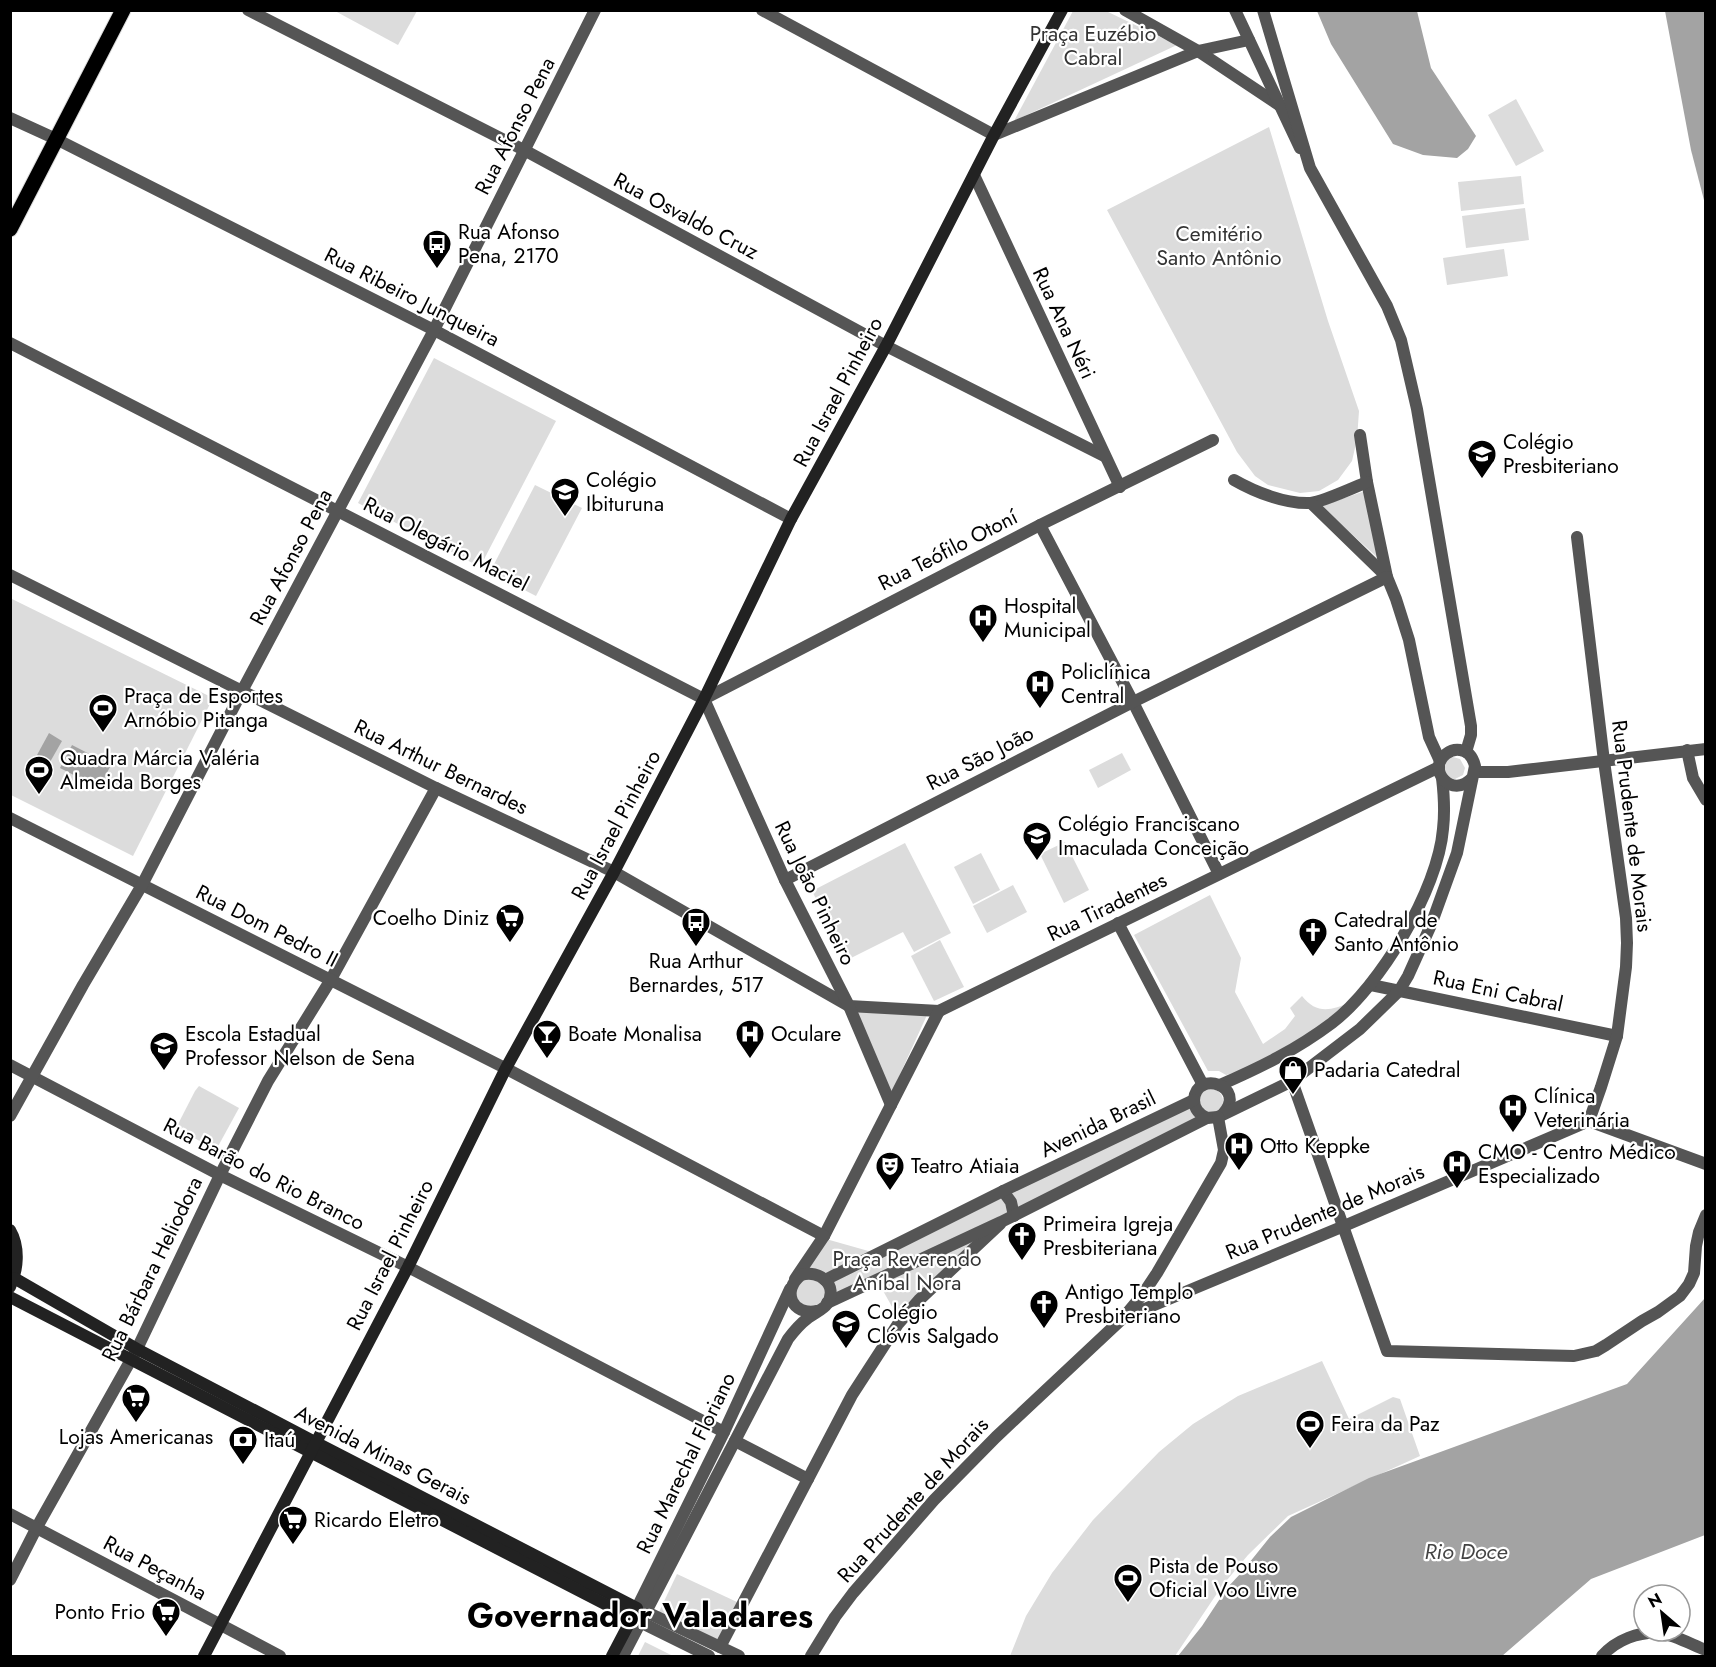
<svg xmlns="http://www.w3.org/2000/svg" width="1716" height="1667" viewBox="0 0 1716 1667" font-family="Jost,sans-serif">
<style>
.green{fill:#dcdcdc}
.water{fill:#a3a3a3}
.lines{fill:none;stroke-linecap:round;stroke-linejoin:round}
.primary-casing{stroke:#dbdbdb;stroke-width:17}
.minor{stroke:#555;stroke-width:12}
.tertiary{stroke:#555;stroke-width:12}
.secondary{stroke:#222;stroke-width:12}
.primary{stroke:#000;stroke-width:15}
.rail{stroke:#000;stroke-width:4;stroke-dasharray:9 3 1.5 3;stroke-linecap:butt}
.labels{text-anchor:middle;stroke-width:4.5;stroke-linejoin:round;paint-order:stroke}
.park-label{font-size:21px;fill:#333;stroke:#fff}
.street-label{font-size:21px;fill:#000;stroke:#fff}
.poi-label{font-size:21px;fill:#000;stroke:#fff;text-anchor:start}
.water-label{font-size:22px;font-style:italic;fill:#444;stroke:#fff}
.town-label{font-size:33px;font-weight:bold;fill:#000;stroke:#fff}
</style>
<rect width="100%" height="100%" fill="#fff"/>
<g class="green">
<polygon points="335,11 417,11 398,45"/>
<polygon points="1073,11 1106,11 1177,45 1014,121"/>
<polygon points="1516,99 1544,151 1516,166 1488,115"/>
<polygon points="1269,127 1328,321 1359,411 1357,439 1352,461 1338,480 1319,491 1300,493 1268,485 1255,476 1237,452 1107,210"/>
<polygon points="1521,176 1524,204 1461,211 1458,182"/>
<polygon points="1525,208 1529,240 1466,248 1462,216"/>
<polygon points="1504,249 1508,276 1447,285 1443,258"/>
<polygon points="434,358 556,421 480,567 358,503"/>
<polygon points="535,485 582,508 536,596 490,572"/>
<polygon points="1365,491 1378,558 1321,506"/>
<polygon points="10,598 213,698 133,856 11,795"/>
<polygon points="1122,753 1131,770 1098,788 1089,770"/>
<polygon points="1453,757 1460,759 1465,768 1463,775 1453,780 1446,777 1443,763"/>
<polygon points="1065,842 1089,890 1064,903 1040,854"/>
<polygon points="905,843 951,933 914,952 903,932 847,960 812,891"/>
<polygon points="981,853 1000,890 973,904 954,867"/>
<polygon points="1013,885 1027,912 987,933 973,906"/>
<path d="M 1210,895 L 1241,958 L 1235,992 L 1263,1044 L 1285,1029 L 1295,1016 L 1290,1008 L 1302,996 C 1316,1014 1331,1011 1350,1002 L 1331,1020 L 1248,1069 L 1226,1075 L 1219,1071 L 1208,1071 L 1134,935 Z"/>
<polygon points="940,940 964,987 934,1001 911,956"/>
<polygon points="856,1011 927,1015 891,1094"/>
<polygon points="199,1086 239,1108 216,1150 176,1128 195,1091"/>
<circle cx="1211" cy="1101" r="12"/>
<polygon points="1194,1100 1202,1115 1001,1222 900,1321 877,1280 827,1303 825,1280"/>
<polygon points="826,1239 872,1252 825,1277 804,1271"/>
<polygon points="802,1278 822,1281 826,1296 816,1308 797,1302 795,1286"/>
<polygon points="1322,1361 1349,1419 1393,1397 1400,1399 1420,1456 1288,1516 1248,1555 1222,1586 1175,1656 1010,1656 1026,1616 1052,1573 1093,1520 1159,1452 1193,1424 1238,1396"/>
<polygon points="677,1574 737,1602 718,1640 659,1612"/>
<polygon points="645,1642 673,1656 638,1656"/>
</g>
<g class="water">
<polygon points="1317,11 1417,11 1431,68 1476,136 1468,149 1457,158 1423,155 1393,144 1331,44"/>
<polygon points="1665,11 1705,11 1705,204 1691,150"/>
<polygon points="49,733 62,741 50,762 37,755"/>
<polygon points="72,745 111,765 99,788 60,768"/>
<polygon points="1705,1298 1705,1535 1591,1579 1502,1656 1178,1656 1202,1626 1227,1588 1241,1573 1270,1537 1291,1517 1369,1478 1627,1384"/>
</g>
<g class="lines">
<g class="primary-casing">
<polyline id="primary" points="10,229 123,10"/>
</g>
<g class="minor">
<polyline points="248,10 524,150 886,346 1104,456"/>
<polyline points="762,10 994,135 1198,51 1249,40"/>
<polyline points="1125,10 1198,51 1279,105"/>
<polyline points="1235,10 1300,148"/>
<polyline points="10,118 56,139 434,330 791,519"/>
<polyline points="974,175 1120,487"/>
<polyline points="10,343 704,699"/>
<polyline points="1360,435 1367,482 1387,577 1396,599 1409,640 1429,737 1440,761"/>
<path d="M 1234,480 C 1255,492 1285,504 1310,503 C 1320,503 1355,487 1367,482"/>
<polyline points="1311,503 1386,576"/>
<polyline points="1040,525 1133,702 1219,874"/>
<polyline points="10,575 436,788 614,872 849,1006 939,1011 1439,767"/>
<polyline points="704,699 1040,525 1213,440"/>
<polyline points="704,699 785,880 849,1006 891,1105"/>
<polyline points="1687,750 1693,778 1706,800"/>
<polyline points="1475,772 1508,772 1706,749"/>
<polyline points="785,880 1133,702 1387,577"/>
<polyline points="1118,923 1203,1085"/>
<polyline points="1371,985 1617,1036"/>
<polyline points="1292,1081 1387,1351 1574,1356 1596,1351 1606,1345 1642,1321 1658,1312 1680,1296 1689,1284 1694,1273 1696,1246 1699,1232 1706,1215"/>
<polyline points="1589,1121 1706,1164"/>
<polyline points="824,1236 939,1011"/>
<polyline points="1123,1318 1344,1226 1589,1121 1601,1087 1617,1036 1626,967 1627,943 1626,918 1604,761 1577,537"/>
<polyline points="735,1441 808,1479"/>
<polyline points="10,1580 37,1527 137,1349 220,1175 268,1081 330,981 436,788"/>
<polyline points="720,1647 852,1395 898,1324 919,1300 1000,1224"/>
</g>
<g class="tertiary">
<polyline points="1263,10 1310,168 1387,306 1401,340 1417,409 1471,726 1471,735 1466,752"/>
<polyline points="10,818 503,1067 824,1236 795,1279"/>
<polyline points="10,1065 220,1175 408,1267 724,1432"/>
<path d="M 1220,1085 C 1261,1067 1296,1050 1332,1023 C 1380,986 1438,890 1443,829 C 1445,812 1444,795 1442,778"/>
<polyline points="10,1116 83,985 142,885 242,691 434,330 595,10"/>
<path d="M 1207,1118 C 1200,1115 1194,1109 1194,1100 C 1196,1069 1248,1086 1223,1114"/>
<polyline points="1003,1191 1011,1202 1014,1216"/>
<polyline points="825,1280 1003,1191 1194,1100"/>
<path d="M 827,1303 L 1001,1222 L 1207,1118 L 1218,1117 L 1292,1081 L 1360,1029 L 1399,991 L 1408,976 L 1431,925 L 1457,853 L 1475,766 C 1473,758 1469,751 1460,750 C 1455,749 1450,751 1446,754 C 1426,769 1452,800 1472,778"/>
<polyline points="10,1514 280,1656"/>
<polyline points="640,1609 739,1656"/>
<path d="M 623,1656 L 788,1339 C 794,1331 800,1324 808,1318 C 814,1313 823,1310 827,1304 C 839,1285 819,1269 801,1275 C 781,1291 792,1316 817,1311"/>
<polyline points="709,1656 632,1618 724,1432 790,1289"/>
<polyline points="811,1656 835,1617 853,1593 934,1500 996,1437 1123,1318 1143,1294 1157,1273 1221,1163 1224,1150 1218,1117"/>
<path d="M 1602,1656 C 1616,1640 1639,1631 1661,1633 C 1674,1635 1693,1645 1706,1650"/>
</g>
<g class="secondary">
<path d="M 10,1230 C 20,1247 18,1270 10,1287"/>
<polyline points="14,1278 137,1349 315,1442 637,1608"/>
<polyline points="10,1297 632,1618 612,1656"/>
<polyline points="204,1656 408,1267 506,1068 614,872 704,699 791,519 886,346 994,135 1062,10"/>
</g>
<use href="#primary" class="primary"/>
<polyline class="rail" points="10,11 11,10"/>
</g>
<defs>
<g id="bus-pin" transform="scale(1.5)"><path d="M0 17L-7.5 6A9.5 9.5 0 1 1 7.5 6Z" fill="#000" stroke="#fff"/><path d="M-5-6H5V4H4V6H2V4H-2V6H-4V4H-5ZM-3.5-4V0h7V-4ZM-3.5 1.2v1.5H-2V1.2ZM2 1.2v1.5H3.5V1.2Z" fill="#fff"/></g>
<g id="school-pin" transform="scale(1.5)"><path d="M0 17L-7.5 6A9.5 9.5 0 1 1 7.5 6Z" fill="#000" stroke="#fff"/><path d="M0-5L7-2L0 1L-7-2ZM-4 1L0 2.5L4 1V4Q0 6-4 4Z" fill="#fff"/></g>
<g id="hospital-pin" transform="scale(1.5)"><path d="M0 17L-7.5 6A9.5 9.5 0 1 1 7.5 6Z" fill="#000" stroke="#fff"/><path d="M-5-5h3v3.5h4V-5h3V5h-3V1.5h-4V5h-3Z" fill="#fff"/></g>
<g id="stadium-pin" transform="scale(1.5)"><path d="M0 17L-7.5 6A9.5 9.5 0 1 1 7.5 6Z" fill="#000" stroke="#fff"/><path d="M0-5a6.5 5 0 1 0 0 10a6.5 5 0 1 0 0-10ZM-3.5-1.8h7v3.6h-7Z" fill="#fff"/></g>
<g id="supermarket-pin" transform="scale(1.5)"><path d="M0 17L-7.5 6A9.5 9.5 0 1 1 7.5 6Z" fill="#000" stroke="#fff"/><path d="M-6-5.5h2.5l.6 2H6L4.5 2H-2.5L-4.4-4H-6ZM-1.5 3.2a1.3 1.3 0 1 0 .1 0ZM3 3.2a1.3 1.3 0 1 0 .1 0Z" fill="#fff"/></g>
<g id="church-pin" transform="scale(1.5)"><path d="M0 17L-7.5 6A9.5 9.5 0 1 1 7.5 6Z" fill="#000" stroke="#fff"/><path d="M-1.2-6h2.4v3.5h3.3v2.4h-3.3V6h-2.4V-.1h-3.3v-2.4h3.3Z" fill="#fff"/></g>
<g id="bar-pin" transform="scale(1.5)"><path d="M0 17L-7.5 6A9.5 9.5 0 1 1 7.5 6Z" fill="#000" stroke="#fff"/><path d="M-6-5H6L.8 .8V4.5H3.5V6h-7V4.5H-.8V.8Z" fill="#fff"/></g>
<g id="shop-pin" transform="scale(1.5)"><path d="M0 17L-7.5 6A9.5 9.5 0 1 1 7.5 6Z" fill="#000" stroke="#fff"/><path d="M-5-2.5h2.3a2.7 3.5 0 0 1 5.4 0H5L5.5 6h-11ZM-1.5-2.5h3a1.5 2.3 0 0 0-3 0Z" fill="#fff"/></g>
<g id="theatre-pin" transform="scale(1.5)"><path d="M0 17L-7.5 6A9.5 9.5 0 1 1 7.5 6Z" fill="#000" stroke="#fff"/><path d="M-5-5.5Q0-4 5-5.5V0Q5 5 0 6Q-5 5-5 0ZM-3.3-2.5H-1v1.5H-3.3ZM1-2.5H3.3v1.5H1ZM-2.8 1Q0 5.5 2.8 1Z" fill="#fff"/></g>
<g id="bank-pin" transform="scale(1.5)"><path d="M0 17L-7.5 6A9.5 9.5 0 1 1 7.5 6Z" fill="#000" stroke="#fff"/><path d="M-6-4H6V4H-6ZM0-2.3a2.3 2.3 0 1 0 0 4.6a2.3 2.3 0 1 0 0-4.6Z" fill="#fff"/></g>
</defs>
<g fill-rule="evenodd">
<use href="#bus-pin" x="437" y="244"/>
<use href="#school-pin" x="1482" y="454"/>
<use href="#school-pin" x="565" y="492"/>
<use href="#hospital-pin" x="983" y="618"/>
<use href="#hospital-pin" x="1040" y="684"/>
<use href="#stadium-pin" x="103" y="708"/>
<use href="#stadium-pin" x="39" y="770"/>
<use href="#school-pin" x="1037" y="836"/>
<use href="#supermarket-pin" x="510" y="918"/>
<use href="#bus-pin" x="696" y="922"/>
<use href="#church-pin" x="1313" y="932"/>
<use href="#bar-pin" x="547" y="1034"/>
<use href="#hospital-pin" x="750" y="1034"/>
<use href="#school-pin" x="164" y="1046"/>
<use href="#shop-pin" x="1293" y="1070"/>
<use href="#hospital-pin" x="1513" y="1108"/>
<use href="#hospital-pin" x="1239" y="1146"/>
<use href="#hospital-pin" x="1457" y="1164"/>
<use href="#theatre-pin" x="890" y="1166"/>
<use href="#church-pin" x="1022" y="1236"/>
<use href="#church-pin" x="1044" y="1304"/>
<use href="#school-pin" x="846" y="1324"/>
<use href="#supermarket-pin" x="136" y="1398"/>
<use href="#stadium-pin" x="1310" y="1424"/>
<use href="#bank-pin" x="243" y="1440"/>
<use href="#supermarket-pin" x="293" y="1520"/>
<use href="#stadium-pin" x="1128" y="1578"/>
<use href="#supermarket-pin" x="166" y="1612"/>
</g>
<g class="labels">
<g class="park-label">
<text x="1093" y="41">Praça Euzébio<tspan x="1093" dy="24">Cabral</tspan></text>
<text x="1219" y="241">Cemitério<tspan x="1219" dy="24">Santo Antônio</tspan></text>
<text x="907" y="1266">Praça Reverendo<tspan x="907" dy="24">Aníbal Nora</tspan></text>
</g>
<g class="street-label">
<text transform="translate(515 126) rotate(-63)" y="7">Rua Afonso Pena</text>
<text transform="translate(686 216) rotate(28)" y="7">Rua Osvaldo Cruz</text>
<text transform="translate(412 297) rotate(27)" y="7">Rua Ribeiro Junqueira</text>
<text transform="translate(1064 323) rotate(65)" y="7">Rua Ana Néri</text>
<text transform="translate(838 392) rotate(-62)" y="7">Rua Israel Pinheiro</text>
<text transform="translate(446 544) rotate(27)" y="7">Rua Olegário Maciel</text>
<text transform="translate(948 550) rotate(-27)" y="7">Rua Teófilo Otoní</text>
<text transform="translate(291 557) rotate(-62)" y="7">Rua Afonso Pena</text>
<text transform="translate(980 758) rotate(-27)" y="7">Rua São João</text>
<text transform="translate(441 767) rotate(26)" y="7">Rua Arthur Bernardes</text>
<text transform="translate(616 825) rotate(-62)" y="7">Rua Israel Pinheiro</text>
<text transform="translate(1632 826) rotate(83)" y="7">Rua Prudente de Morais</text>
<text transform="translate(815 893) rotate(64)" y="7">Rua João Pinheiro</text>
<text transform="translate(1107 907) rotate(-26)" y="7">Rua Tiradentes</text>
<text transform="translate(267 926) rotate(27)" y="7">Rua Dom Pedro II</text>
<text transform="translate(1498 991) rotate(12)" y="7">Rua Eni Cabral</text>
<text transform="translate(1098 1124) rotate(-26)" y="7">Avenida Brasil</text>
<text transform="translate(264 1174) rotate(27)" y="7">Rua Barão do Rio Branco</text>
<text transform="translate(1325 1212) rotate(-23)" y="7">Rua Prudente de Morais</text>
<text transform="translate(390 1255) rotate(-63)" y="7">Rua Israel Pinheiro</text>
<text transform="translate(152 1269) rotate(-64)" y="7">Rua Bárbara Heliodora</text>
<text transform="translate(383 1455) rotate(27)" y="7">Avenida Minas Gerais</text>
<text transform="translate(686 1463) rotate(-64)" y="7">Rua Marechal Floriano</text>
<text transform="translate(913 1500) rotate(-48)" y="7">Rua Prudente de Morais</text>
<text transform="translate(155 1568) rotate(28)" y="7">Rua Peçanha</text>
</g>
<g class="poi-label">
<text x="458" y="239">Rua Afonso<tspan x="458" dy="24">Pena, 2170</tspan></text>
<text x="1503" y="449">Colégio<tspan x="1503" dy="24">Presbiteriano</tspan></text>
<text x="586" y="487">Colégio<tspan x="586" dy="24">Ibituruna</tspan></text>
<text x="1004" y="613">Hospital<tspan x="1004" dy="24">Municipal</tspan></text>
<text x="1061" y="679">Policlínica<tspan x="1061" dy="24">Central</tspan></text>
<text x="124" y="703">Praça de Esportes<tspan x="124" dy="24">Arnóbio Pitanga</tspan></text>
<text x="60" y="765">Quadra Márcia Valéria<tspan x="60" dy="24">Almeida Borges</tspan></text>
<text x="1058" y="831">Colégio Franciscano<tspan x="1058" dy="24">Imaculada Conceição</tspan></text>
<text x="489" y="925" text-anchor="end">Coelho Diniz</text>
<text x="1334" y="927">Catedral de<tspan x="1334" dy="24">Santo Antônio</tspan></text>
<text x="696" y="968" text-anchor="middle">Rua Arthur<tspan x="696" dy="24">Bernardes, 517</tspan></text>
<text x="185" y="1041">Escola Estadual<tspan x="185" dy="24">Professor Nelson de Sena</tspan></text>
<text x="568" y="1041">Boate Monalisa</text>
<text x="771" y="1041">Oculare</text>
<text x="1314" y="1077">Padaria Catedral</text>
<text x="1534" y="1103">Clínica<tspan x="1534" dy="24">Veterinária</tspan></text>
<text x="1260" y="1153">Otto Keppke</text>
<text x="1478" y="1159">CMO - Centro Médico<tspan x="1478" dy="24">Especializado</tspan></text>
<text x="911" y="1173">Teatro Atiaia</text>
<text x="1043" y="1231">Primeira Igreja<tspan x="1043" dy="24">Presbiteriana</tspan></text>
<text x="1065" y="1299">Antigo Templo<tspan x="1065" dy="24">Presbiteriano</tspan></text>
<text x="867" y="1319">Colégio<tspan x="867" dy="24">Clóvis Salgado</tspan></text>
<text x="1331" y="1431">Feira da Paz</text>
<text x="136" y="1444" text-anchor="middle">Lojas Americanas</text>
<text x="264" y="1447">Itaú</text>
<text x="314" y="1527">Ricardo Eletro</text>
<text x="1149" y="1573">Pista de Pouso<tspan x="1149" dy="24">Oficial Voo Livre</tspan></text>
<text x="145" y="1619" text-anchor="end">Ponto Frio</text>
</g>
<g class="water-label">
<text x="1466" y="1559">Rio Doce</text>
</g>
<g class="town-label">
<text x="640" y="1627">Governador Valadares</text>
</g>
</g>
<rect width="1716" height="1667" fill="none" stroke="#000000" stroke-width="24"/>
<g transform="translate(1662 1613) rotate(331)"><circle r="28" fill="#ffffff" stroke="#999999" stroke-width="1.5"/>
<path d="M0-4.5L10 22L0 15L-10 22Z" fill="#000000"/>
<text y="-9" font-size="16" font-weight="bold" text-anchor="middle" fill="#000000">N</text>
</g>
</svg>
